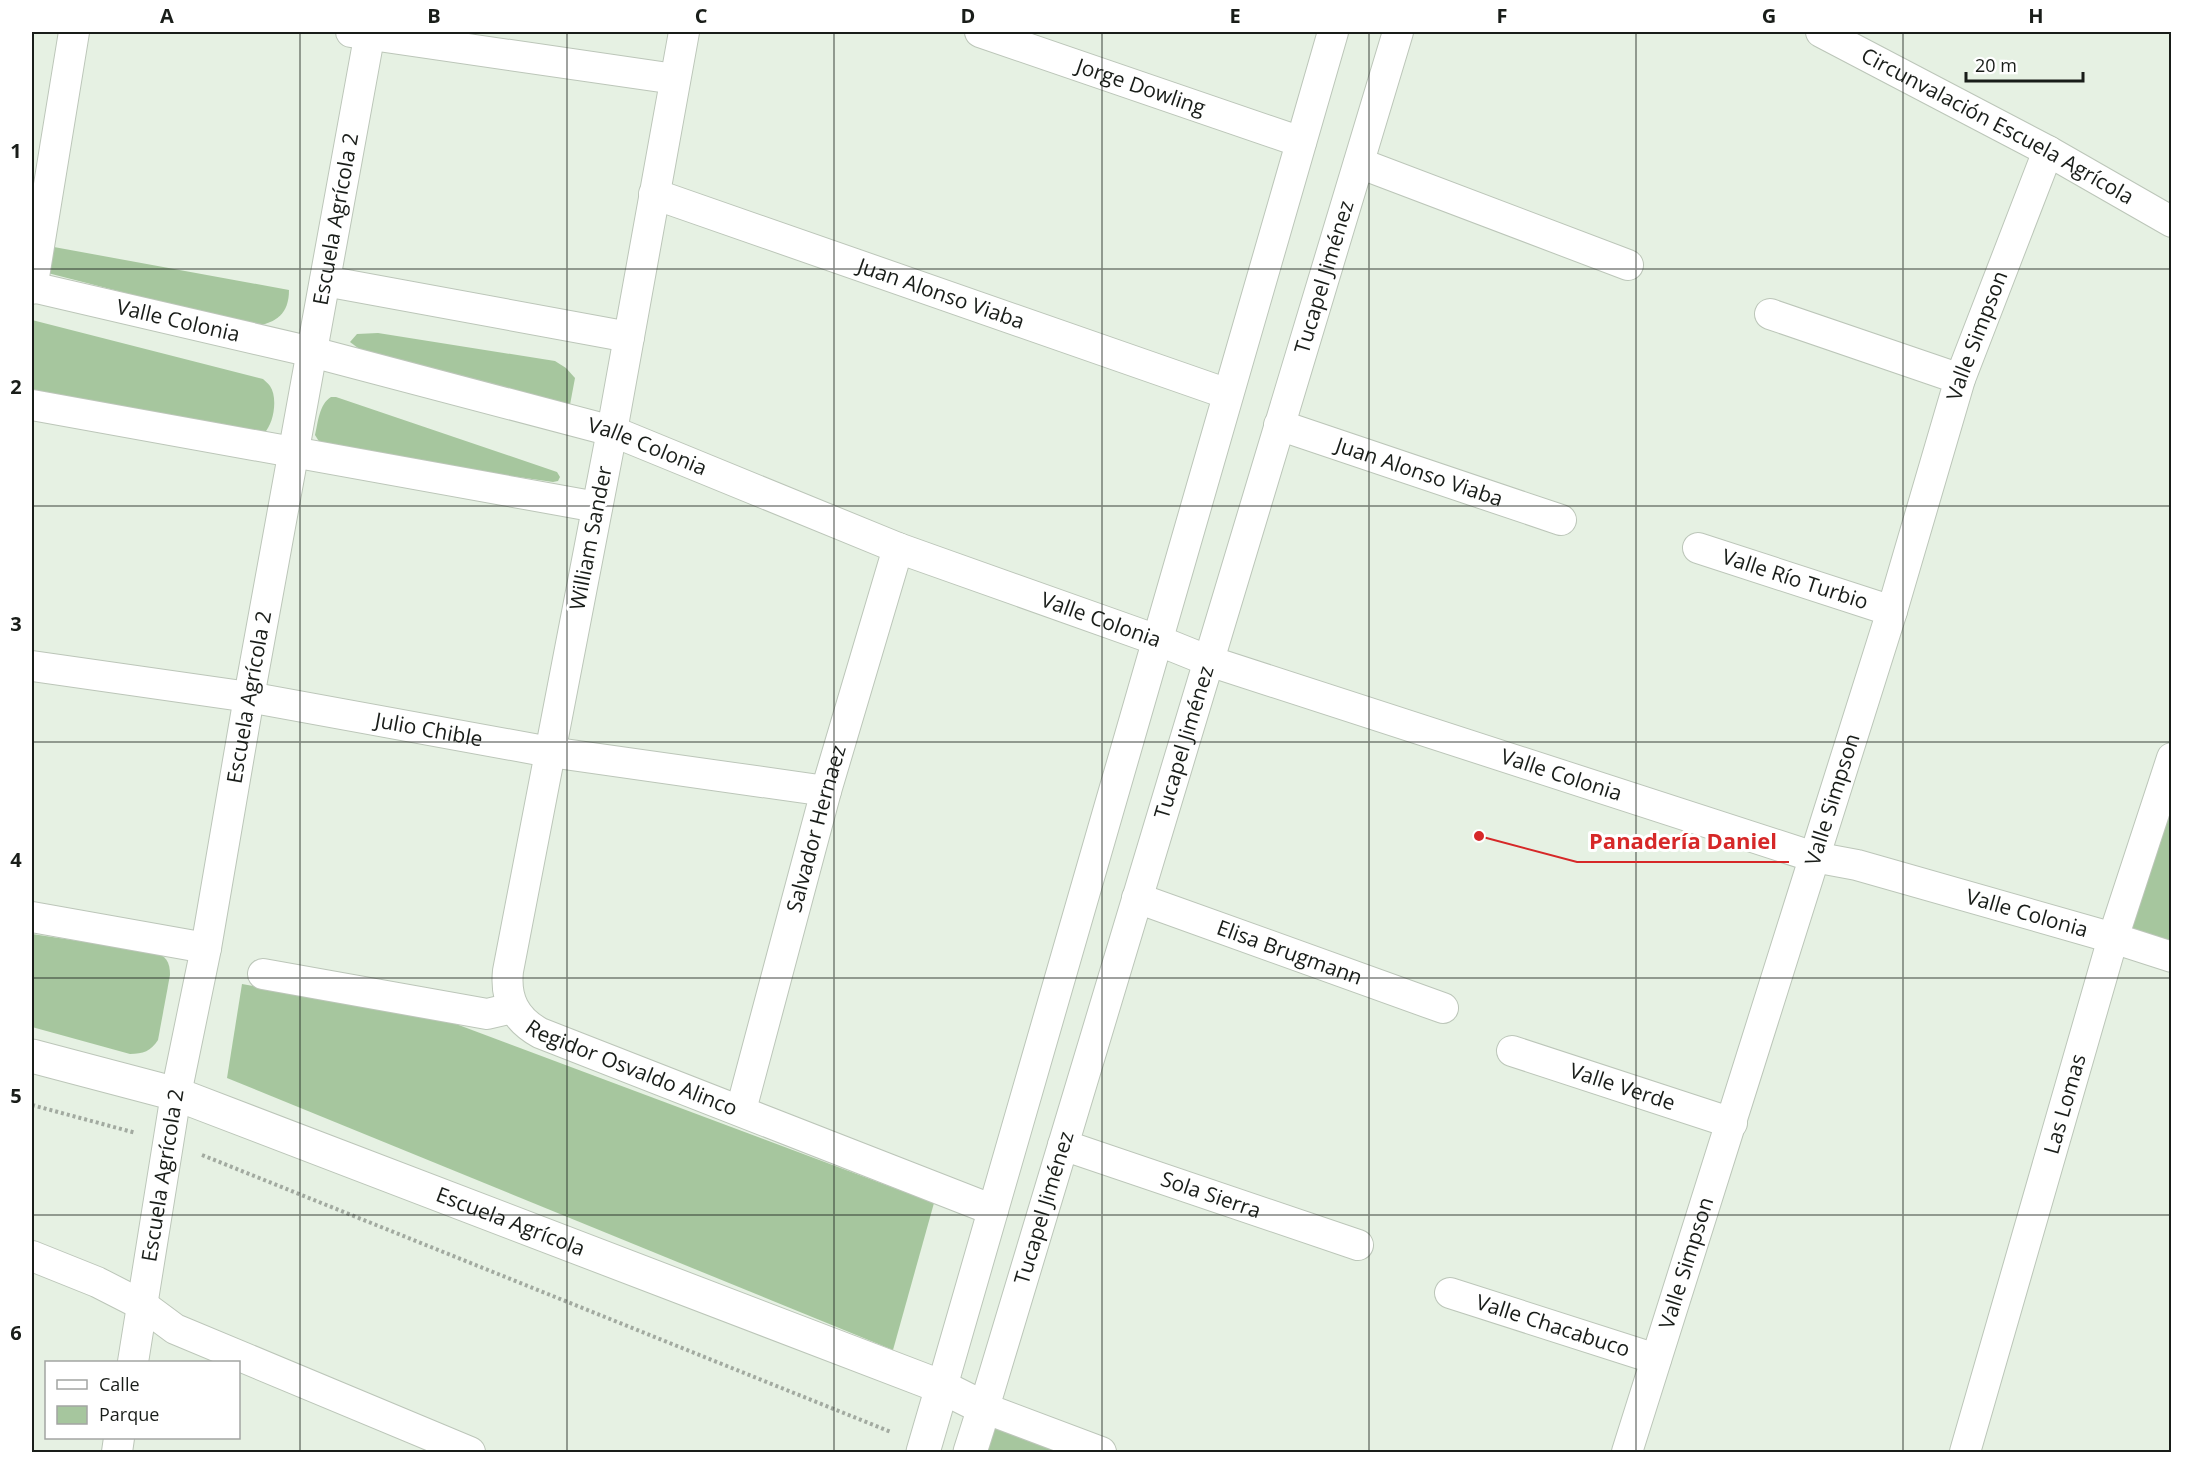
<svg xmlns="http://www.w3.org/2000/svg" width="2203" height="1484" viewBox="0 0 2203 1484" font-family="'Open Sans',sans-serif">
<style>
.green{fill:#a6c69e}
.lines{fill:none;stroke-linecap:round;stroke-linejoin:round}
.street-casing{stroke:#bcc6b9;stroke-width:32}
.secondary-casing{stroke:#bcc6b9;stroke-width:35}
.path{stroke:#a2aaa0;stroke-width:4;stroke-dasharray:3 3;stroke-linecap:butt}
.street{stroke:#fff;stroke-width:30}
.secondary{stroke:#fff;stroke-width:33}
.grid{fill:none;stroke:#191d19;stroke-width:1.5;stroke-opacity:0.55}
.labels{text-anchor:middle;stroke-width:6;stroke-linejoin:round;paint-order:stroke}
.street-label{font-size:21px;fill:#191d19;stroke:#fff}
.leader{fill:none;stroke:#d62828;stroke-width:2}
.callout-dot{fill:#d62828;stroke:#fff;stroke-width:2}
.callout-label{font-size:22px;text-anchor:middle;font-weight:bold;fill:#d62828;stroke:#fff;stroke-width:6;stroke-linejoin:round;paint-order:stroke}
.neatline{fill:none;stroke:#191d19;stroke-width:2}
.grid-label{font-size:20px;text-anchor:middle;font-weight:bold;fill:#191d19}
</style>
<rect width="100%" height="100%" fill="#e6f1e3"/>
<g class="green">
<path d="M 32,243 L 289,290 C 289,313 277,323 255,326 L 32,269 Z"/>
<path d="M 32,320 L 263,379 C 265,381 268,383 270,386 C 278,397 274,424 264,433 L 32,399 Z"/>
<polygon points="378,333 555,361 566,368 575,378 569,410 366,354 350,342 357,334"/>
<path d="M 331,397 L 336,397 L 557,472 L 560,477 L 558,481 L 553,482 L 340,451 L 320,443 L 315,435 C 318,423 319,404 331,397 Z"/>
<polygon points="2172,773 2171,952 2117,935"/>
<path d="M 32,934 L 153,952 C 166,955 170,962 170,975 L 158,1040 C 151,1051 143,1054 130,1054 L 32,1027 Z"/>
<polygon points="242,984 440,1018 934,1203 893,1350 227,1078"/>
<polygon points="991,1425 1068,1452 983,1452"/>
</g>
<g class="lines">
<g class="street-casing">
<g id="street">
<polyline points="351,32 675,79"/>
<path id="s1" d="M 684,32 L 612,431 L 508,971 C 505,999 515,1019 540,1033 L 993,1210"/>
<path id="s2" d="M 980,32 L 1301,142"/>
<path id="s3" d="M 1821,32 L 2048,151 L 2172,222"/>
<polyline points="1359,163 1628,265"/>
<path id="s4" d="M 654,194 L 1228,394"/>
<polyline points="325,281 629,337"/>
<path id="s5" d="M 32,287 L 312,352 L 612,431 L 898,548 L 1157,640 L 1209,661 L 1814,857 L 1857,865 L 2113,938 L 2172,957"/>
<polyline points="32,289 74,32"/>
<polyline points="1770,314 1960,379"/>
<polyline points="32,405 597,507"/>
<path id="s6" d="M 1279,425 L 1561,520"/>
<path id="s7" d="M 1698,548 L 1892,611"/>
<path id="s8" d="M 32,666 L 249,697 L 550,752 L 826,791"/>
<path id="s9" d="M 1137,898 L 1443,1008"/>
<polyline points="32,917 206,948"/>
<polyline points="263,974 487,1014 512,1008"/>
<path id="s10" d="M 1512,1051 L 1732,1123"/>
<path id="s11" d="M 741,1110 L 826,791 L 898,548"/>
<path id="s12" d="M 1063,1145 L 1358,1245"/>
<polyline points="32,1256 97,1282 144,1306 175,1329 470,1452"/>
<path id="s13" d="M 1450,1293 L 1656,1359"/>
<path id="s14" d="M 133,1362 L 176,1094 L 206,948 L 249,697 L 370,32"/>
<polyline points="942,1387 1333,32"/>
<polyline points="117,1452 119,1438"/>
<path id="s15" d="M 1101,1452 L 984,1408 L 1398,32"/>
<path id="s16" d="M 1627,1452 L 1892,611 L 1960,379 L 2048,151"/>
<path id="s17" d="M 1965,1452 L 2113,938 L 2172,758"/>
</g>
</g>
<g class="secondary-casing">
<g id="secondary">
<path id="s18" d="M 32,1056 L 176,1094 L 942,1387 L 984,1408 L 970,1452"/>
<polyline points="923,1452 942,1387"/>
</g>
</g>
<g class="path">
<polyline points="32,1105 136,1133"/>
<polyline points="202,1155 891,1432"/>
</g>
<use href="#street" class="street"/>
<use href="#secondary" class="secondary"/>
</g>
<path class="grid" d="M 300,32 L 300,1452M 567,32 L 567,1452M 834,32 L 834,1452M 1102,32 L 1102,1452M 1369,32 L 1369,1452M 1636,32 L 1636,1452M 1903,32 L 1903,1452M 32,269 L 2172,269M 32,506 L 2172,506M 32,742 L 2172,742M 32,978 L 2172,978M 32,1215 L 2172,1215"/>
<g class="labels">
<g class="street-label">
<text dy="7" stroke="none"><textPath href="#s2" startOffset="170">Jorge Dowling</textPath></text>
<text dy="7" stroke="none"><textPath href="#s3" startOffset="200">Circunvalación Escuela Agrícola</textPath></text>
<text dy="7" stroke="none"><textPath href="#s14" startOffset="1161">Escuela Agrícola 2</textPath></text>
<text dy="7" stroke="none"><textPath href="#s15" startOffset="1306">Tucapel Jiménez</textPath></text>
<text dy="7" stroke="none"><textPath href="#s4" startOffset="304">Juan Alonso Viaba</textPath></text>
<text dy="7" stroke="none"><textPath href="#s5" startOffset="150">Valle Colonia</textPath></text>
<text dy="7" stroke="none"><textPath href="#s16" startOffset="1170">Valle Simpson</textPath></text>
<text dy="7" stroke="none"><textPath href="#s5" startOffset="636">Valle Colonia</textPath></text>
<text dy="7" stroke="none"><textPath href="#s6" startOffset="148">Juan Alonso Viaba</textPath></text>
<text transform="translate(591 538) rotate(-79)" y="7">William Sander</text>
<text dy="7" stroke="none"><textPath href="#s7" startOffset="102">Valle Río Turbio</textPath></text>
<text dy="7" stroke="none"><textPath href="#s5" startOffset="1122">Valle Colonia</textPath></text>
<text dy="7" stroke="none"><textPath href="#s14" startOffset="675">Escuela Agrícola 2</textPath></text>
<text dy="7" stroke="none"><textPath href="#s8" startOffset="402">Julio Chible</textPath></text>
<text dy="7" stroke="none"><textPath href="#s15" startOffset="820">Tucapel Jiménez</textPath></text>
<text dy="7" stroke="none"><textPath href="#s5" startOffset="1608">Valle Colonia</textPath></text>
<text dy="7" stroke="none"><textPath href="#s16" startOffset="684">Valle Simpson</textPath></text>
<text dy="7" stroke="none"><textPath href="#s11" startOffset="291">Salvador Hernaez</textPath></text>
<text dy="7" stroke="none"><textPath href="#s5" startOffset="2094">Valle Colonia</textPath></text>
<text dy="7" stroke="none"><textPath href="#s9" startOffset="162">Elisa Brugmann</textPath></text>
<text dy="7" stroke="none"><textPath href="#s1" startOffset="1128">Regidor Osvaldo Alinco</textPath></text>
<text dy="7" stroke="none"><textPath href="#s10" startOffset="116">Valle Verde</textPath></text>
<text dy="7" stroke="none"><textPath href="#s17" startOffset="362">Las Lomas</textPath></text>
<text dy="7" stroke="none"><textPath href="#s14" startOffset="189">Escuela Agrícola 2</textPath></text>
<text dy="7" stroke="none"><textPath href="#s12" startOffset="156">Sola Sierra</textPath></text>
<text dy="7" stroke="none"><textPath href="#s15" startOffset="334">Tucapel Jiménez</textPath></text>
<text dy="7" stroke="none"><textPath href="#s18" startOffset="507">Escuela Agrícola</textPath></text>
<text dy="7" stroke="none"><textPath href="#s16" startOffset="198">Valle Simpson</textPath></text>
<text dy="7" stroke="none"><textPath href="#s13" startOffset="108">Valle Chacabuco</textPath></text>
</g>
</g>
<path class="leader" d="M1479 836L1577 862H1789"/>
<circle class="callout-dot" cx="1479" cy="836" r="6"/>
<g class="callout-label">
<text x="1683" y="849">Panadería Daniel</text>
</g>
<rect width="2203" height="1484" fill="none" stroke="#ffffff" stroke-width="66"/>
<rect x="45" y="1361" width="195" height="78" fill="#ffffff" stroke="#a3a5a3" stroke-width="1.5"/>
<rect x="57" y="1380" width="30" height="9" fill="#ffffff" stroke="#a3a5a3" stroke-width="1.5"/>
<text x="99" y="1391" font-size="18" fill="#191d19">Calle</text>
<rect x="57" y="1406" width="30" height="18" fill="#a6c69e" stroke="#a3a5a3" stroke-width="1.5"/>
<text x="99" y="1421" font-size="18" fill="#191d19">Parque</text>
<path d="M1966 72v9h117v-9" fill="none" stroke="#191d19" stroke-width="3"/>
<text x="1975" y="72" font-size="18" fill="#191d19" stroke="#ffffff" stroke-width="4.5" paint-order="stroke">20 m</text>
<rect x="33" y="33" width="2137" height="1418" class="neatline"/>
<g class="grid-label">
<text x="167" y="23">A</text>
<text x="434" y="23">B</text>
<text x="701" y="23">C</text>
<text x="968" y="23">D</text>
<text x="1235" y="23">E</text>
<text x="1502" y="23">F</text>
<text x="1769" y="23">G</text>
<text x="2036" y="23">H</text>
<text x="16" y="158">1</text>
<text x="16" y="394">2</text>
<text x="16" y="631">3</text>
<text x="16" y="867">4</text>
<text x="16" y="1103">5</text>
<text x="16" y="1340">6</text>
</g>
</svg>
